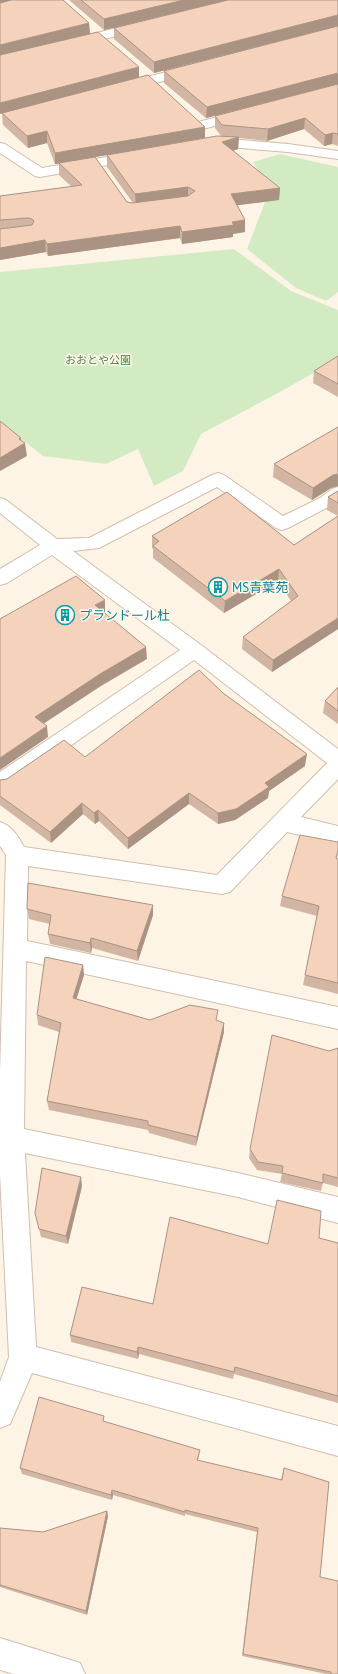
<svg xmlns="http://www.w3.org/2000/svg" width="338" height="1674" viewBox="0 0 338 1674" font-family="'PT Sans','Noto Sans JP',sans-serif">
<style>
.green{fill:#d3ebc3}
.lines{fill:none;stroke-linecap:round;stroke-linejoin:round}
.minor-casing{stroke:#d1bead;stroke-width:2}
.tertiary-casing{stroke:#d1bead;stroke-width:2}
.minor{fill:#fff;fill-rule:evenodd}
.tertiary{fill:#fff;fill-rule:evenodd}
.wall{fill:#d2b5a2;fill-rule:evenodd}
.shaded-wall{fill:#ab9384}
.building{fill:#f4d2bc;stroke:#ab9384}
.labels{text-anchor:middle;stroke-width:3;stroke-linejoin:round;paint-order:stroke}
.far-park-label{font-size:11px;fill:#527e41;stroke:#fff8ec}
.culture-label{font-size:13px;fill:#0d838f;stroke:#fff8ec;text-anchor:start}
</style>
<rect width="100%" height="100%" fill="#fdf4e5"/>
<g class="green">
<polygon points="280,154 338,167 338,292 326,301 296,288 247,249 270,189 253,162"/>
<polygon points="234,249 291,291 338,310 338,359 278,393 201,434 183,471 154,486 138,449 106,464 43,456 0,422 0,272"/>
</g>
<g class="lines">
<g class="minor-casing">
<g id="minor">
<polygon points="143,21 147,22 149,25 147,28 74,47 70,46 68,43 70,40"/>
<polygon points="194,65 199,66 201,69 199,72 124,91 119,90 117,87 119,84"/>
<polygon points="244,110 249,111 251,114 249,117 203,129 198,128 196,125 198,122"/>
<polygon points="217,138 288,144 338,151 338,159 288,152 217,146 209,148 204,147 202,144 204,141"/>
<polygon points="0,143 5,144 42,168 136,152 141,153 143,156 141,159 136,160 40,177 35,176 0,153"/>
<path d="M 218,473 L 224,475 L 283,516 L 320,498 L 332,489 L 338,487 L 338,502 L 288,528 L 282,530 L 276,528 L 217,487 L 99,548 L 73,551 L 201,645 L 338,749 L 338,779 L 301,817 L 338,826 L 338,844 L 287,832 L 230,892 L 222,894 L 28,866 L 27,941 L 338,1007 L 338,1029 L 26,961 L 24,1129 L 238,1173 L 338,1197 L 338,1223 L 238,1197 L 25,1153 L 36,1347 L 338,1426 L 338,1456 L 32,1373 L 10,1424 L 0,1428 L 0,1382 L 9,1357 L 0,1174 L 0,1073 L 6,855 L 0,846 L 0,822 C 12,826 18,836 24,847 L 217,875 L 327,763 L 194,660 L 8,789 L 0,791 L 0,772 L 180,650 L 52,555 L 7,583 L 0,585 L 0,569 L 40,545 L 0,513 L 0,498 L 6,500 L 57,539 L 89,538 L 212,475 Z"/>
</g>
</g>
<g class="tertiary-casing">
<polygon id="tertiary" points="0,1638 80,1663 85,1674 14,1674 0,1670"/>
</g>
<use href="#minor" class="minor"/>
<use href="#tertiary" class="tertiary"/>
</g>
<g class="wall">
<path d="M 69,0 L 338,0 L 338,146 L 332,144 L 324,146 L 304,129 L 267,141 L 239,138 L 238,149 L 233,151 L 280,188 L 279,200 L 237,205 L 245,220 L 245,232 L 233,234 L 233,237 L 182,244 L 180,238 L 48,256 L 46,252 L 0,260 L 0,196 L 72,187 L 59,175 L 59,164 L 55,164 L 47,143 L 28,148 L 3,125 L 2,114 L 89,23 L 90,34 L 205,138 L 221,136 L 215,128 L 215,116 L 257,105 L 206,118 L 164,83 L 164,71 L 275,42 L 154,73 L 114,39 L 114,28 L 104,30 ZM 107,155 L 107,167 L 133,203 L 127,202 L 95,157 Z"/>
<polygon points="338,356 338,397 313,383 314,371"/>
<polygon points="338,427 338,486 331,488 312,500 273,477 274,464"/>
<polygon points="338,491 338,516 327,510 328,497"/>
<polygon points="338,516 338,629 272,672 242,649 243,637 291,601 278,581 224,613 153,558 153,549 152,548 152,536 294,545"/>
<polygon points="338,687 338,724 323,713 325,701"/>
<polygon points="223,693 305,766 269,791 268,798 235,820 218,824 189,804 128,849 99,821 95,824 83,814 51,843 0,805 0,780 7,779 85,757"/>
<polygon points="338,842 338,851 337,859 338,859 338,994 303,985 317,916 280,906 282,896"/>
<polygon points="153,905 153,915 138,961 92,948 91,953 50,944 48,934 50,924 29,919 27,909"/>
<polygon points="83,965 84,975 76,999 150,1020 217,1021 224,1023 224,1032 196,1146 149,1133 148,1130 49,1110 47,1101 59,1032 38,1025 37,1015"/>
<polygon points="338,1048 338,1187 323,1183 321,1191 280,1182 282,1174 257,1170 249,1158 250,1149 329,1051"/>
<polygon points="82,1186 68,1244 41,1237 35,1213"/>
<polygon points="319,1238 338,1243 338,1403 234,1374 233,1379 139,1354 138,1359 71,1342 70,1335 153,1304 268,1244"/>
<polygon points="105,1422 200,1450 198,1461 281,1480 284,1468 320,1577 338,1674 326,1674 242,1656 257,1532 185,1514 185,1516 113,1495 112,1500 22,1474 20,1468"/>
<polygon points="107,1511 108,1516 87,1615 0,1587 0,1528 43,1532"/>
</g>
<g class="shaded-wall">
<polygon points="0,0 15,0 0,4"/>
<polygon points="184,0 229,0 104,30 104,19"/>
<polygon points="338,15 338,26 154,73 154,62"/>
<polygon points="89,23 90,34 0,56 0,45"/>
<polygon points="139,67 139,78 0,114 0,103"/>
<polygon points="338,73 338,84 206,118 207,107"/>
<polygon points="305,118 304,129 267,141 268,129"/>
<polygon points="205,127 205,138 55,164 55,153"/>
<polygon points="47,131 47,143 28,148 27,136"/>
<polygon points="333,133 332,144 324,146 325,135"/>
<polygon points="239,137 238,149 222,154 222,142"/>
<polygon points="188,187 188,199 136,206 135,194"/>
<polygon points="280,188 279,200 231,206 231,194"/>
<polygon points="245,220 245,232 233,234 233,237 182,244 182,232"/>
<polygon points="180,226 180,238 48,256 47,244"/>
<polygon points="45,240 46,252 0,260 0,248"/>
<polygon points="21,438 22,445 25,443 27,456 0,471 0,458 19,439"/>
<polygon points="338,474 338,486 331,488 312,500 313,488 333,475"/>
<polygon points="279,569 278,581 224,613 225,601"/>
<polygon points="105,600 105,612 96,617 95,605"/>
<polygon points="338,618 338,629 272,672 273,660"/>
<polygon points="146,647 147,659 101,686 37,728 35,717 100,674"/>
<polygon points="47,726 48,737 0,770 0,758"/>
<polygon points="307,754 305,766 269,791 268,798 235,820 218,824 218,813 265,783"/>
<polygon points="189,793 189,804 128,849 128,838"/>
<polygon points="82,803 83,814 51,843 50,832"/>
<polygon points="98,810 99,821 95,824 94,813"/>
<polygon points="153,905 153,915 138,961 137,951"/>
<polygon points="91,938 92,948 91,953 90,943"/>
<polygon points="83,965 84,975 74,1007 73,998"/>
<polygon points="224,1023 224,1032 196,1146 197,1137"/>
<polygon points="81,1177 82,1186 68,1244 66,1236"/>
<polygon points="138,1347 139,1354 138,1359 137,1352"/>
<polygon points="112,1490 113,1495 112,1500 111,1495"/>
<polygon points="107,1511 108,1516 87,1615 86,1611"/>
</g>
<g class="building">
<polygon points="11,0 63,0 89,23 0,45 0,3"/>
<polygon points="81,0 184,0 104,19"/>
<polygon points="228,0 338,0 338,15 154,62 114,28"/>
<polygon points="338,26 338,73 207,107 164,71"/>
<polygon points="98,32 139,67 0,103 0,55"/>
<polygon points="148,75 205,127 55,153 47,131 27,136 2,113"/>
<polygon points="338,84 338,134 333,133 325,135 305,118 268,129 222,125 215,116"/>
<polygon points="217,136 239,137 222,142 280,188 231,194 245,220 232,222 234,225 182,232 180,226 47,244 45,240 0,248 0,229 32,225 34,221 32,219 28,218 0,220 0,196 82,185 59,163 95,157 127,202 132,203 188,196 195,191 188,187 135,194 107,155"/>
<polygon points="338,356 338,384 314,371"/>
<polygon points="0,421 21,438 19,439 25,443 0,458"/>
<polygon points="338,427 338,474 333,475 313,488 274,464"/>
<polygon points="338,491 338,503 328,497"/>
<polygon points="227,492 294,545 338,516 338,618 273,660 243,637 298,596 279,569 225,601 153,546 159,541 152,536"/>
<polygon points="76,576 105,600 95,605 146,647 100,674 35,717 47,726 0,758 0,619"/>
<polygon points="199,670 223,693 307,754 265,783 269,787 236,809 218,813 189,793 128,838 98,810 94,813 82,803 50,832 0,796 0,780 7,779 64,740 85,757"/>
<polygon points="338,687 338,711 325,701"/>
<polygon points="300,835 338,842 338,850 336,858 338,859 338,983 305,975 319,906 282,896"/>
<polygon points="28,883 153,905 137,951 91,938 90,943 48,934 51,915 27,909"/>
<polygon points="45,957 83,965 73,998 150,1020 190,1005 218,1010 216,1020 224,1023 197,1137 148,1125 148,1121 47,1101 61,1023 37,1015"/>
<polygon points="272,1035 329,1051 338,1048 338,1178 323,1174 323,1183 282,1173 283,1166 258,1162 250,1149"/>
<polygon points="42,1168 81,1177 66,1236 39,1229 35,1213"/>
<polygon points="277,1200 321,1211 319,1238 338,1243 338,1396 235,1367 234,1372 138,1347 137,1352 70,1335 82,1287 153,1304 170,1217 268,1244"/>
<polygon points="39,1397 104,1416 103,1421 200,1450 197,1460 282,1480 284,1468 329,1482 320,1577 338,1581 338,1674 331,1674 331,1672 243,1654 258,1528 185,1510 185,1512 112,1490 111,1495 20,1468"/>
<polygon points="107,1511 86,1611 0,1585 0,1528 43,1532"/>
</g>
<defs>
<g id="building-ring" transform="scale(1)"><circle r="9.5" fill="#fff8ec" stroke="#0f9aa8" stroke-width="1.5"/><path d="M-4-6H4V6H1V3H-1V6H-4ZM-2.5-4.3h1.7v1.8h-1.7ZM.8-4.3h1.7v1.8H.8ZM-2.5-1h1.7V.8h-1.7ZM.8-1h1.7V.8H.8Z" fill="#0f9aa8"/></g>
</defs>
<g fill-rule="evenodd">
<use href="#building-ring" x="218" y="587"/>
<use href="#building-ring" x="65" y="615"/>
</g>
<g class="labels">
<g class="far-park-label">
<text x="98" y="364">おおとや公園</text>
</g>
<g class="culture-label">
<text x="232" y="592">MS青葉苑</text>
<text x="79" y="620">プランドール杜</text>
</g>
</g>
</svg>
